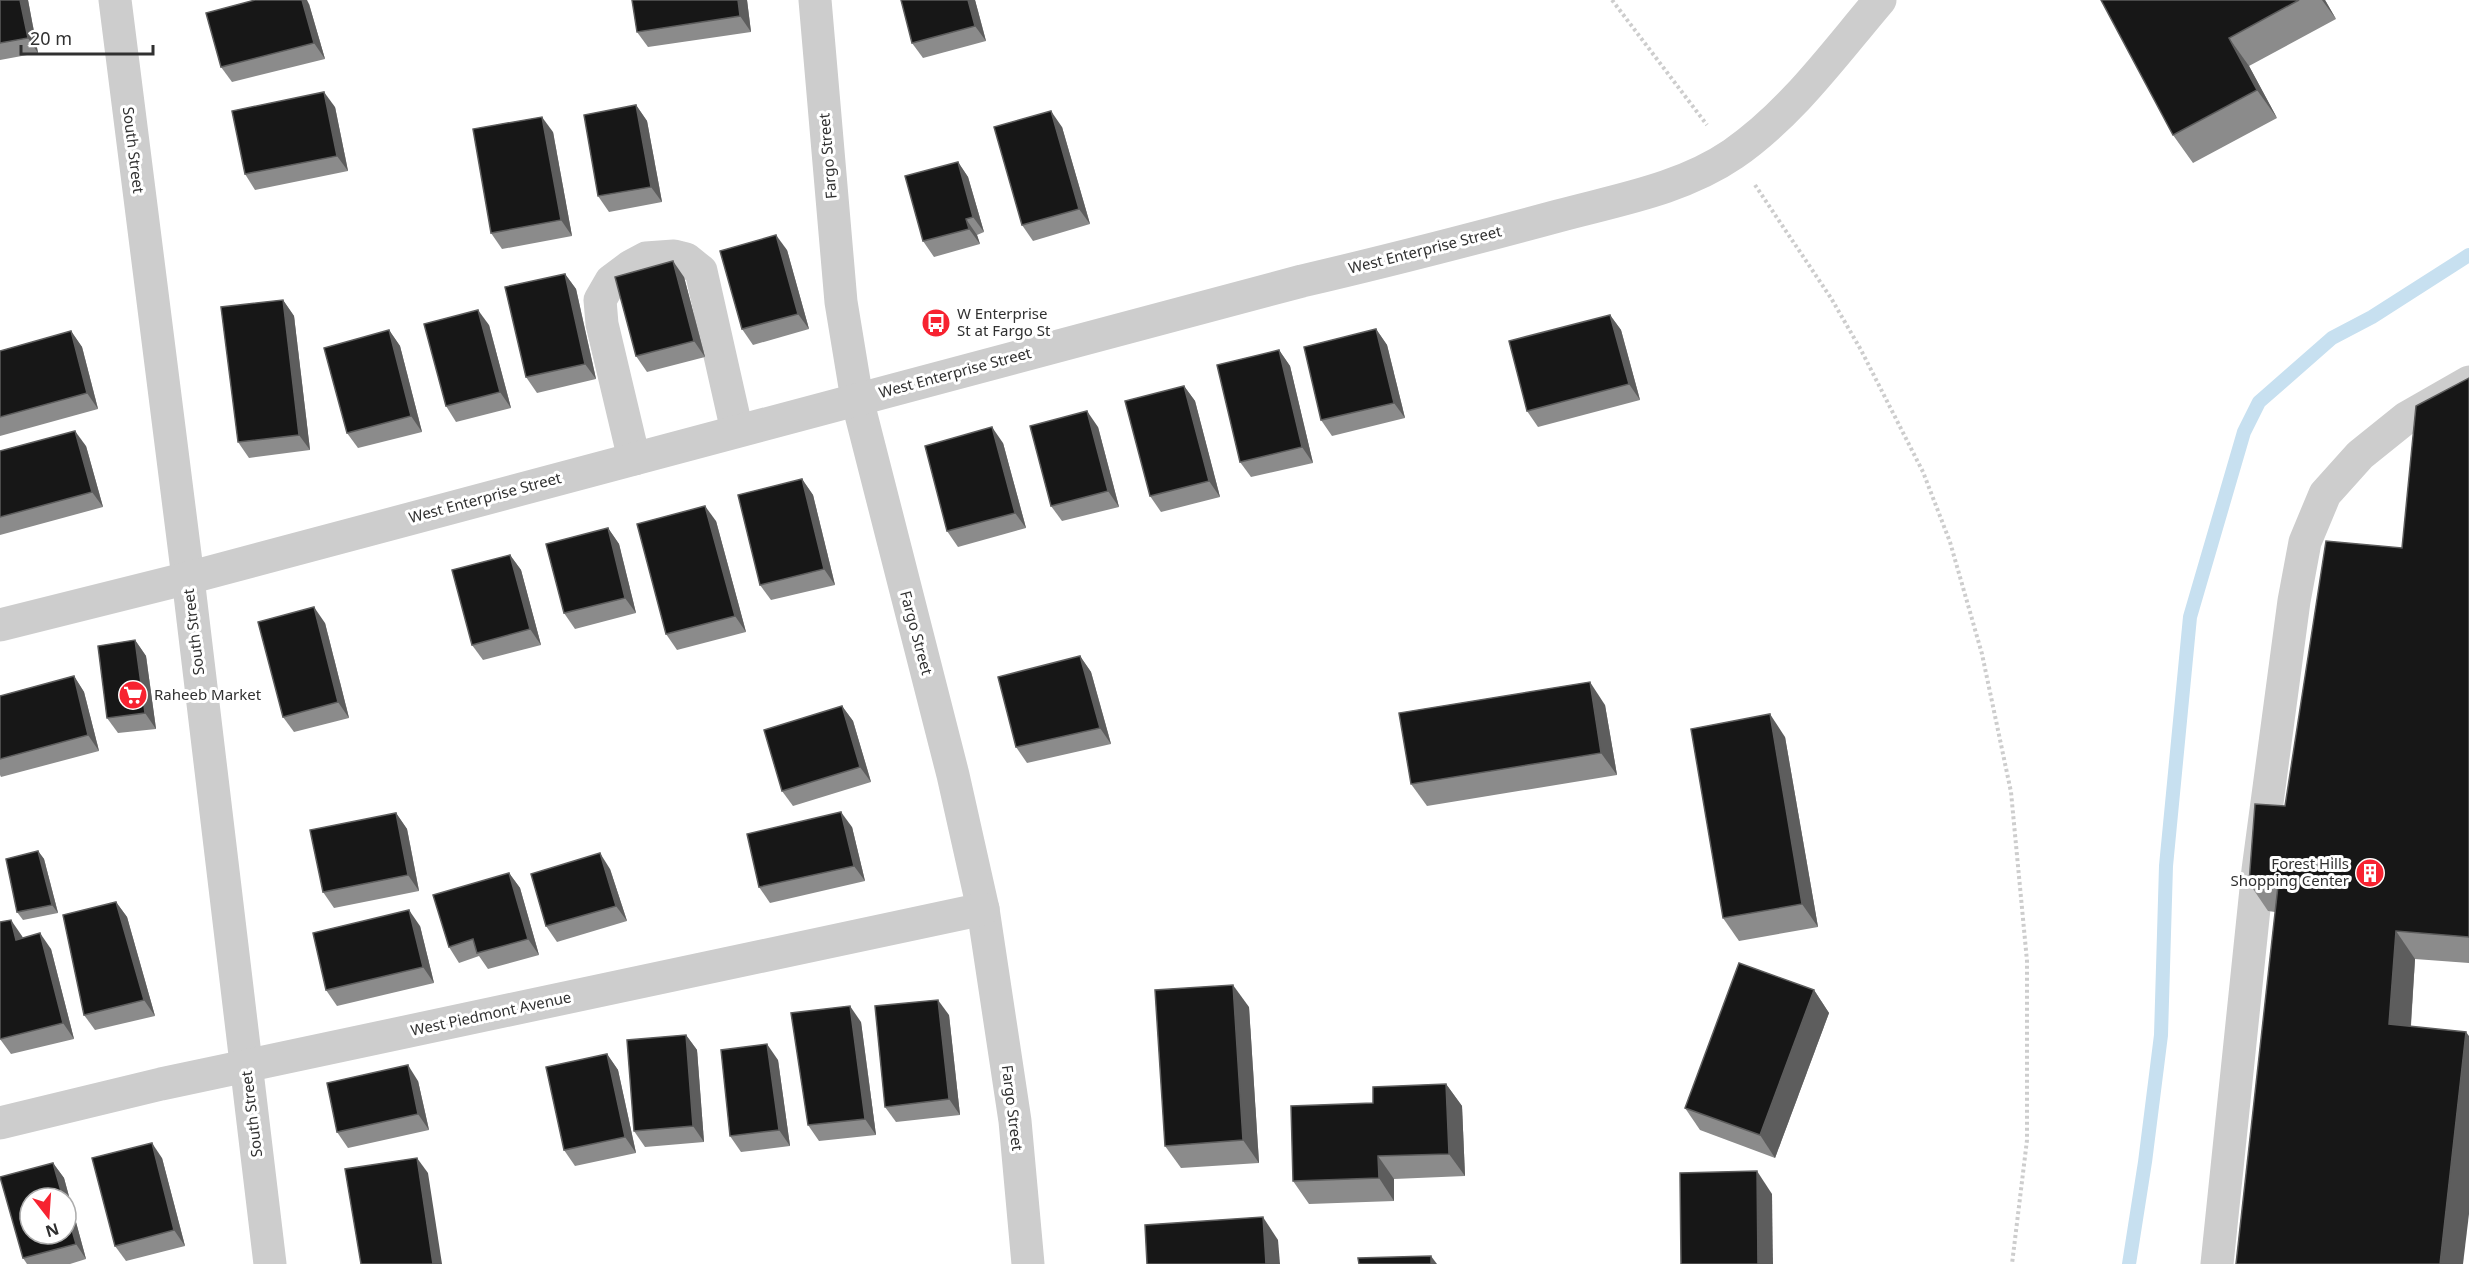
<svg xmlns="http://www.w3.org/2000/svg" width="2469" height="1264" viewBox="0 0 2469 1264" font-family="'Noto Sans',sans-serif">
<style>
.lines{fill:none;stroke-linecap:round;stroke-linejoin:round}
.stream{stroke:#c7e0f0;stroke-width:14}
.path{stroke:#cdcdcd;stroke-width:4;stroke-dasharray:3 3;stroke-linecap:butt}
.minor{stroke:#cdcdcd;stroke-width:33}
.wall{fill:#8b8b8b}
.shaded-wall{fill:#5d5d5d}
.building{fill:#171717;stroke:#5d5d5d;stroke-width:1.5}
.labels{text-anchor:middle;stroke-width:6;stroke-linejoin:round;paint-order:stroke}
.street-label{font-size:15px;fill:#303030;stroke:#fff}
.poi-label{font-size:15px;fill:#303030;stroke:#fff;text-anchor:start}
</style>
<rect width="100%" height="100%" fill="#fff"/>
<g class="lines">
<polyline class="stream" points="2129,1264 2145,1162 2161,1035 2166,866 2190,617 2244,432 2259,402 2332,338 2372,317 2469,255"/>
<g class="path">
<polyline points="1612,0 1707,125"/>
<polyline points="1755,185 1831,298 1861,350 1923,472 1950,542 1982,654 2011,792 2027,961 2027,1140 2012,1264"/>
</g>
<g class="minor">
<polyline points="115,0 188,578 270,1264"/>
<polyline points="815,0 841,302 857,399 953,775 983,909 1015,1121 1028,1264"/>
<polyline points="634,459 602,324 600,300 611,281 631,266 646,258 674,256 686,259 701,271 737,431"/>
<path d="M 0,625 L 188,578 L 1302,281 C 1388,261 1473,239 1558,216 C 1617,200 1682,189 1733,154 C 1792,113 1834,54 1880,0"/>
<polyline points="0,1123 161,1084 983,909"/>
<polyline points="2217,1264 2258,870 2294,601 2305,542 2325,494 2360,455 2406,418 2469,382"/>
</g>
</g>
<g class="wall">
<polygon points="0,0 28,0 38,53 0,60"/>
<polygon points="632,0 747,0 751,32 648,47 637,32"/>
<polygon points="975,0 986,41 923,58 912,43"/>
<polygon points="2101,0 2325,0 2336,19 2249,66 2277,118 2193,163 2173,135"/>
<polygon points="309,4 325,59 232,82 221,67"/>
<polygon points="636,105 647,121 662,202 609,212 598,196"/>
<polygon points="335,107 348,171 255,190 245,174"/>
<polygon points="1062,127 1090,224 1033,241 1022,225"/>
<polygon points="553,132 572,236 502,249 491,233"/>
<polygon points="958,162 968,177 984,232 977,235 980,244 934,257 923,241"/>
<polygon points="787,250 809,329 753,345 742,329"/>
<polygon points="565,274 576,289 596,379 537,393 526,377"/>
<polygon points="684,277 705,357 647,372 636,356"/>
<polygon points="283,300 294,316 310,450 249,458 238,442"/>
<polygon points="1610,315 1621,330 1640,400 1538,427 1527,411"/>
<polygon points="489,325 511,408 456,422 446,406"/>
<polygon points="1376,329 1387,345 1405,418 1332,436 1321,420"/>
<polygon points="389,330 400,346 422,432 358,448 347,433"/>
<polygon points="71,331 82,347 98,409 0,436 0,351"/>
<polygon points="1279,350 1290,366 1313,463 1251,477 1240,462"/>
<polygon points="2469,378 2469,963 2415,959 2411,1026 2469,1214 2275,912 2268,911 2249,883 2285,806 2402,548"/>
<polygon points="1184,386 1195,401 1220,497 1161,512 1150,496"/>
<polygon points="1098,427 1119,507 1062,521 1051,506"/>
<polygon points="1003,443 1026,528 958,547 947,531"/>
<polygon points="86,446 103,507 0,535 0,451"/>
<polygon points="802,479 813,495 835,585 771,600 760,585"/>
<polygon points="716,521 746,632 677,650 666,634"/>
<polygon points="608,528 619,544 636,613 575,629 564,613"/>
<polygon points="510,555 521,570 541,645 483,660 472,645"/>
<polygon points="325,623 349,718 294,732 283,717"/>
<polygon points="135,640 146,656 156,729 118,733 107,718"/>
<polygon points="1080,656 1091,672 1111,744 1027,763 1016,747"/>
<polygon points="74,676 84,692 99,751 1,777 0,775 0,696"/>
<polygon points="1605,705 1617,775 1427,806 1411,784"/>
<polygon points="842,706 853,721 871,782 793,806 782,791"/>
<polygon points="1785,737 1818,927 1739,941 1723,918"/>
<polygon points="396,813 407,829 419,891 334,908 323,892"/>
<polygon points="852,827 865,881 770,903 759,887"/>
<polygon points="38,851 44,859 58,913 23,920 17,912"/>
<polygon points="610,869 627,921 557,942 546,926"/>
<polygon points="509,873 520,888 539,955 488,969 479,956 459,963 449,947"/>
<polygon points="116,902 127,917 155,1016 95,1030 84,1015"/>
<polygon points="420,926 434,983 337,1006 326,990"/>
<polygon points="22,936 23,938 51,949 74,1039 11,1054 0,1039"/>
<polygon points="1814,990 1829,1013 1775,1158 1700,1130 1685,1108"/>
<polygon points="1249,1007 1259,1163 1181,1168 1165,1146"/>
<polygon points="949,1015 960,1115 896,1122 885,1107"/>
<polygon points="861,1022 876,1135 819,1141 808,1125"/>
<polygon points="686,1035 697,1050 704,1142 645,1147 634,1131"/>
<polygon points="607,1054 618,1070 636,1153 575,1166 564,1150"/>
<polygon points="778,1060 790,1146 741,1152 730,1136"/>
<polygon points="418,1081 429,1130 348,1148 337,1132"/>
<polygon points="1446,1084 1462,1106 1465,1176 1394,1179 1394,1201 1309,1204 1293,1181 1373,1103"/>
<polygon points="162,1158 185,1246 126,1261 115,1246"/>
<polygon points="53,1163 64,1178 86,1259 70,1264 27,1264 23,1258"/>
</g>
<g class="shaded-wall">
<polygon points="20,0 28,0 38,53 28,38"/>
<polygon points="302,0 307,0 309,4 325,59 314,43"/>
<polygon points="738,0 747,0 751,32 740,16"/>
<polygon points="968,0 975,0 986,41 975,26"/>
<polygon points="2322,0 2325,0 2336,19"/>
<polygon points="2229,38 2249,66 2277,118 2257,90"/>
<polygon points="324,92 335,107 348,171 337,156"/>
<polygon points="636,105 647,121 662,202 651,187"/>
<polygon points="1051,111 1062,127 1090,224 1079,209"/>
<polygon points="542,117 553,132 572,236 561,220"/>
<polygon points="958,162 968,177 984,232 973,217"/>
<polygon points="966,219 977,235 980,244 969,229"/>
<polygon points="776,235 787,250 809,329 798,314"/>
<polygon points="673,261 684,277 705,357 694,341"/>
<polygon points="565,274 576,289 596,379 585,364"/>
<polygon points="283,300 294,316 310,450 299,435"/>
<polygon points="478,310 489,325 511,408 500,392"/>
<polygon points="1610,315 1621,330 1640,400 1629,384"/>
<polygon points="1376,329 1387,345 1405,418 1394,403"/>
<polygon points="389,330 400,346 422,432 411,416"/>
<polygon points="71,331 82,347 98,409 87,393"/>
<polygon points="1279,350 1290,366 1313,463 1302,447"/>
<polygon points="1184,386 1195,401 1220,497 1209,481"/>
<polygon points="1087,411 1098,427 1119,507 1108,491"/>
<polygon points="992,427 1003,443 1026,528 1015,513"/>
<polygon points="75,431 86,446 103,507 92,492"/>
<polygon points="802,479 813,495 835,585 824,569"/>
<polygon points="705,506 716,521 746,632 735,616"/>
<polygon points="608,528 619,544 636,613 625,598"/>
<polygon points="510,555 521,570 541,645 530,629"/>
<polygon points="314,607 325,623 349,718 338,702"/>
<polygon points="135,640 146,656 156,729 145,713"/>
<polygon points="1080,656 1091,672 1111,744 1100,728"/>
<polygon points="74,676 84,692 99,751 88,735"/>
<polygon points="1590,682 1605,705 1617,775 1601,753"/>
<polygon points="842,706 853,721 871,782 860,767"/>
<polygon points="1770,714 1785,737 1818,927 1802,904"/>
<polygon points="841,812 852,827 865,881 854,866"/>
<polygon points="396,813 407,829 419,891 408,875"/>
<polygon points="38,851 44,859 58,913 52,905"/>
<polygon points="600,853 610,869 627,921 616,906"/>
<polygon points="509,873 520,888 539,955 528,939"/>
<polygon points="116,902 127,917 155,1016 144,1000"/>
<polygon points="409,910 420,926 434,983 423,967"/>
<polygon points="11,920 22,936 27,955 16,940"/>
<polygon points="2396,931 2415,959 2409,1052 2389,1024"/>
<polygon points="40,933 51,949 74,1039 63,1023"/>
<polygon points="1233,985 1249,1007 1259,1163 1243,1140"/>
<polygon points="1814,990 1829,1013 1775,1158 1760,1135"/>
<polygon points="938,1000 949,1015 960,1115 949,1099"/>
<polygon points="850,1006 861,1022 876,1135 865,1119"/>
<polygon points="2466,1032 2469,1036 2469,1214 2463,1264 2440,1264"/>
<polygon points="686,1035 697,1050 704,1142 693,1126"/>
<polygon points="767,1044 778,1060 790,1146 779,1130"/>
<polygon points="607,1054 618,1070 636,1153 625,1137"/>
<polygon points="408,1065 418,1081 429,1130 418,1114"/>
<polygon points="1446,1084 1462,1106 1465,1176 1449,1154"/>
<polygon points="152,1143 162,1158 185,1246 174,1230"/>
<polygon points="1378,1156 1394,1179 1394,1201 1379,1178"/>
<polygon points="417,1158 428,1173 442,1264 433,1264"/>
<polygon points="53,1163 64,1178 86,1259 76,1244 66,1209 66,1198 63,1198"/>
<polygon points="1757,1171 1772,1194 1773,1264 1758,1264"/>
<polygon points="1263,1217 1278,1240 1280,1264 1266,1264"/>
<polygon points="1431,1256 1437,1264 1431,1264"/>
</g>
<g class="building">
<polygon points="0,0 20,0 28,38 0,43"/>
<polygon points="255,0 302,0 314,43 221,67 206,13"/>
<polygon points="632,0 738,0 740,16 637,32"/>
<polygon points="901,0 968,0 975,26 912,43"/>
<polygon points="2101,0 2299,0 2229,38 2257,90 2173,135"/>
<polygon points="324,92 337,156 245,174 232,111"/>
<polygon points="636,105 651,187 598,196 584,115"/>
<polygon points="1051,111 1079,209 1022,225 994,127"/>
<polygon points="542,117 561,220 491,233 473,129"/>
<polygon points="958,162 973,217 966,219 969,229 923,241 905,176"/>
<polygon points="776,235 798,314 742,329 720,251"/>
<polygon points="673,261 694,341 636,356 615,277"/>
<polygon points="565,274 585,364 526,377 505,287"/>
<polygon points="283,300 299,435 238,442 221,307"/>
<polygon points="478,310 500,392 446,406 424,324"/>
<polygon points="1610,315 1629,384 1527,411 1509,341"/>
<polygon points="1376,329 1394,403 1321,420 1304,347"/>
<polygon points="389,330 411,416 347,433 324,348"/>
<polygon points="71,331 87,393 0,417 0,351"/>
<polygon points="1279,350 1302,447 1240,462 1217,365"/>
<polygon points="2469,378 2469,937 2396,931 2389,1024 2466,1032 2440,1264 2236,1264 2278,886 2249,883 2255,804 2285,806 2326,541 2402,548 2416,406"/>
<polygon points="1184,386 1209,481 1150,496 1125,401"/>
<polygon points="1087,411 1108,491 1051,506 1030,426"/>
<polygon points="992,427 1015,513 947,531 925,446"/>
<polygon points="75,431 92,492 0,517 0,451"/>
<polygon points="802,479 824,569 760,585 738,495"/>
<polygon points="705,506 735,616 666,634 637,524"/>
<polygon points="608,528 625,598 564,613 546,544"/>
<polygon points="510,555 530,629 472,645 452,570"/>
<polygon points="314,607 338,702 283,717 258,622"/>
<polygon points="135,640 145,713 107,718 98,646"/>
<polygon points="1080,656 1100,728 1016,747 998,677"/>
<polygon points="74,676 88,735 0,759 0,696"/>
<polygon points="1590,682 1601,753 1411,784 1399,713"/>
<polygon points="842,706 860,767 782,791 764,730"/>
<polygon points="1770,714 1802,904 1723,918 1691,729"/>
<polygon points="841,812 854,866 759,887 747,834"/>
<polygon points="396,813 408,875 323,892 310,830"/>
<polygon points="38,851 52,905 17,912 6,859"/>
<polygon points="600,853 616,906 546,926 531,874"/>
<polygon points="509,873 528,939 477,953 473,939 449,947 433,895"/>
<polygon points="116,902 144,1000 84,1015 63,915"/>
<polygon points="409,910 423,967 326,990 313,933"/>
<polygon points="11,920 16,940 40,933 63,1023 0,1039 0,922"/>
<polygon points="1739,963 1814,990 1760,1135 1685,1108"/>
<polygon points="1233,985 1243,1140 1165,1146 1155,990"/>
<polygon points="938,1000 949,1099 885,1107 875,1006"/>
<polygon points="850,1006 865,1119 808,1125 791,1013"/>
<polygon points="686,1035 693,1126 634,1131 627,1040"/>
<polygon points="767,1044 779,1130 730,1136 721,1050"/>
<polygon points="607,1054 625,1137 564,1150 546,1067"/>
<polygon points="408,1065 418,1114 337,1132 327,1083"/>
<polygon points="1446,1084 1449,1154 1378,1156 1379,1178 1293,1181 1291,1106 1373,1103 1373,1087"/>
<polygon points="152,1143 174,1230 115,1246 92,1158"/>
<polygon points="417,1158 433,1264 361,1264 345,1169"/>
<polygon points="53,1163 63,1198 30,1198 30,1234 66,1234 66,1209 76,1244 23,1258 0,1177"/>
<polygon points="1757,1171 1758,1264 1681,1264 1680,1173"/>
<polygon points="1263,1217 1266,1264 1147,1264 1145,1225"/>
<polygon points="1431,1256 1431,1264 1359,1264 1358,1258"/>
</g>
<defs>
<g id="bus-disc" transform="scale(1.5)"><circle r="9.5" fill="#f72230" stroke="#fff"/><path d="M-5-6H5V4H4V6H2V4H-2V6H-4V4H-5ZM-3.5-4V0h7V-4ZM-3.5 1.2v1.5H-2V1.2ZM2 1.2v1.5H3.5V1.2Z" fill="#fff"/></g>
<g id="supermarket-disc" transform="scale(1.5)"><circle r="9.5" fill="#f72230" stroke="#fff"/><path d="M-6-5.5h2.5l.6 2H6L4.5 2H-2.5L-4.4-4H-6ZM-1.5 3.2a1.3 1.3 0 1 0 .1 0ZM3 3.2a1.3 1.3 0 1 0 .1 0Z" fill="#fff"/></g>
<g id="building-disc" transform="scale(1.5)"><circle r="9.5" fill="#f72230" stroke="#fff"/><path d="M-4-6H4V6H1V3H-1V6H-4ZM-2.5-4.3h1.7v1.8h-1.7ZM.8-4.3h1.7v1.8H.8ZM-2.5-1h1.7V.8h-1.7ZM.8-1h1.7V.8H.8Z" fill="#fff"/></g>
</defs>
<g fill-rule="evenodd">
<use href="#bus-disc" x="936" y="323"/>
<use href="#supermarket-disc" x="133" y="695"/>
<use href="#building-disc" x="2370" y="873"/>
</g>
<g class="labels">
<g class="street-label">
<text transform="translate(133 150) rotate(83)" y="5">South Street</text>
<text transform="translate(828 156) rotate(-95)" y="5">Fargo Street</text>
<text transform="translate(1425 250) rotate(-14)" y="5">West Enterprise Street</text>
<text transform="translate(955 373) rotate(-15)" y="5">West Enterprise Street</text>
<text transform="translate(485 498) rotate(-15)" y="5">West Enterprise Street</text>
<text transform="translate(194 632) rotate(-97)" y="5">South Street</text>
<text transform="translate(916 633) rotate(75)" y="5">Fargo Street</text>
<text transform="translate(491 1014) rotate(-12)" y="5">West Piedmont Avenue</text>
<text transform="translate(1012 1108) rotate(83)" y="5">Fargo Street</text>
<text transform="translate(252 1114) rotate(-97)" y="5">South Street</text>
</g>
<g class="poi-label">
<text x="957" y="319">W Enterprise<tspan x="957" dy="17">St at Fargo St</tspan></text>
<text x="154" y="700">Raheeb Market</text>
<text x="2349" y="869" text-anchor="end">Forest Hills<tspan x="2349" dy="17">Shopping Center</tspan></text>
</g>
</g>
<g transform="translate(48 1216) rotate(163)"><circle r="28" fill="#ffffff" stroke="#acacac" stroke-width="1.5"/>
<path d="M0-4.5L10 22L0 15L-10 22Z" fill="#f72230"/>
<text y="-9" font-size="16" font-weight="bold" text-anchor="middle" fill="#303030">N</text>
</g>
<path d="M21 45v9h132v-9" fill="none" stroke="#303030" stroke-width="3"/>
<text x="30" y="45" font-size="18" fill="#303030" stroke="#ffffff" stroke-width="4.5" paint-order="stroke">20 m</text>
</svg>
